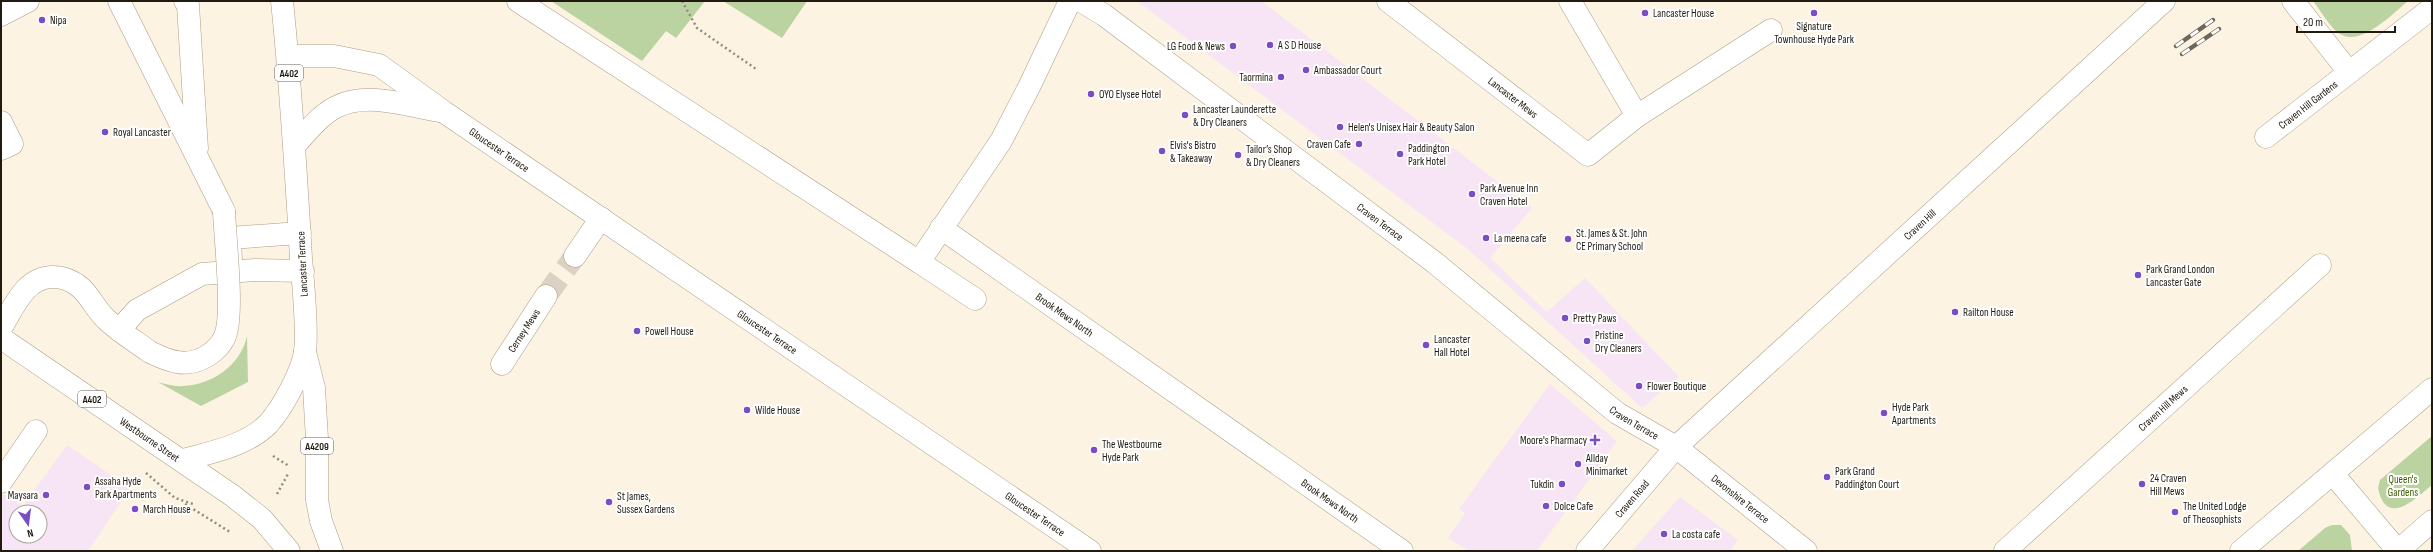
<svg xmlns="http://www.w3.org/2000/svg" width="2433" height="552" viewBox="0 0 2433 552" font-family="'Sofia Sans Condensed',sans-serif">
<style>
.commercial{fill:#f7e4f4;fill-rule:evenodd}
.green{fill:#bad3a1}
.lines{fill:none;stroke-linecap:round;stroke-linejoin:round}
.minor-tunnel{stroke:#dcd2c3;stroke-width:22;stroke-dasharray:22 11;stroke-linecap:butt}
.minor-casing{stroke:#ac9d84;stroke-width:23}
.major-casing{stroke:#ac9d84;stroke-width:23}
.path{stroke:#928a7d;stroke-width:2.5;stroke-dasharray:2 3;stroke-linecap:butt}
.minor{stroke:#fff;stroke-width:22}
.major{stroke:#fff;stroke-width:22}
.rail-casing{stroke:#6d665a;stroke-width:4.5}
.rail{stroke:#fff;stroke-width:3;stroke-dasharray:9;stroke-linecap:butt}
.minor-bridge-casing{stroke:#ac9d84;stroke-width:23;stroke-linecap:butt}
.minor-bridge{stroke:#fff;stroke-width:22}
.poi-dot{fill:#7a4dc5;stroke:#fff;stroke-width:1.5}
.labels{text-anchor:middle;stroke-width:4;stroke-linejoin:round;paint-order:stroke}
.shield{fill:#fff;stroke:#635f58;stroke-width:1}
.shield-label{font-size:10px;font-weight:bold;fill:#201a10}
.poi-label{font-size:11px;fill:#201a10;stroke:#fff;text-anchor:start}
.street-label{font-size:11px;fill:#201a10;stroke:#fff}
.park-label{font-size:11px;fill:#3d5e03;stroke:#fff}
</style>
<rect width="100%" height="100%" fill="#fdf3e3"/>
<g class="commercial">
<polygon points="1137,1 1261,1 1532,208 1490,258 1547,312 1585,278 1679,377 1642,408 1469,250"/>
<polygon points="1550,384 1617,441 1537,551 1469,551 1448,538 1465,513 1459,509"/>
<path d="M 67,445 L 130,488 L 88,551 L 1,551 L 1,493 L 23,506 ZM 16,512 L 40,512 L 40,536 L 16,536 Z"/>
<polygon points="1680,497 1738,540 1730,551 1632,551"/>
</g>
<g class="green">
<polygon points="551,1 705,1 676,38 666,31 642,61"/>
<polygon points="723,1 807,1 782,38"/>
<path d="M 2313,1 L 2408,1 C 2392,14 2361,47 2340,34 C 2330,28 2321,11 2313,1 Z"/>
<path d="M 247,336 L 248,382 L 201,406 L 158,382 C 166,384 175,387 183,386 C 212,385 241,365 247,336 Z"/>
<path d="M 2432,436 L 2432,485 C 2415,499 2386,528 2378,488 L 2380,480 Z"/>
<polygon points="2332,525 2341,525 2350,535 2352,551 2298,551 2325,528"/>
</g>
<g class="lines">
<polyline class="minor-tunnel" points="546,296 575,256"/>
<g class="minor-casing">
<g id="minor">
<polyline points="119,1 224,211"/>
<polyline points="185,1 188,5 197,149"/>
<polyline points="518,1 919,262 1001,141 1029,87 1070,1"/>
<path id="s1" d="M 1081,1 L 1104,15 L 1434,262 L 1617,413 L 1676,447 L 1806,551"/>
<path id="s2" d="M 1388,1 L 1588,155 L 1637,116 L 1771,30"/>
<polyline points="1570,1 1637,116"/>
<polyline points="2293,1 2349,72"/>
<polyline points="1,15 28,1"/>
<path id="s3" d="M 288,56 L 334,56 L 379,65 L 444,112 L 1090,551"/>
<polyline points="1,122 12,144 1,149"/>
<path id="s4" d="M 2266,137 L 2432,8"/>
<path d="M 295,145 C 307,132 320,115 336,107 C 368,91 407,106 439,111"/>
<path id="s5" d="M 941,228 L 1402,551"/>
<polyline points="575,256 601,218"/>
<polyline points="231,261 230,238 300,233"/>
<polyline points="919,262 975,299"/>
<path d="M 1,328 C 14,307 25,277 53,277 C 63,277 73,281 81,288 C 90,296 96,310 106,319 C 118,331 135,341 150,352"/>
<polyline points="119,330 137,310 202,274 255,270 303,271"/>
<path id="s6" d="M 502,364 L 546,296"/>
<polyline points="2333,474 2398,551"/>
<polyline points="1,482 36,431"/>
<path id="s7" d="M 2005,551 L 2320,265"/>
<polyline points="2241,551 2432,389"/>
<polyline points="2398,551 2432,521"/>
</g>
</g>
<g class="major-casing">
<g id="major">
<path id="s8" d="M 1,338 L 233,496 L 262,519 L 289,551"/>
<polyline points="305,352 314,388 317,439 317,500 321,521 332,551"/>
<path d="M 183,460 C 212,452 246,446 268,424 C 282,409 302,372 305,352 C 308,326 303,285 301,258 C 296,172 291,87 282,1"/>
<path id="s9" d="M 1587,551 L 1676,447 L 2164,1"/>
</g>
</g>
<g class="path">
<polyline points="682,1 697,28 756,69"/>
<polyline points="273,456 289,466"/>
<polyline points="146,473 175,498 193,504"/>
<polyline points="277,494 288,474"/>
<polyline points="185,504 230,532"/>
</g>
<use href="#minor" class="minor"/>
<use href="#major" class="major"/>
<g class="rail-casing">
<g id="rail">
<polyline points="2176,46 2213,20"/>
<polyline points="2182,54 2219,29"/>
</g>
</g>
<use href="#rail" class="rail"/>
<g class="minor-bridge-casing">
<path id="minor-bridge" d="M 150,352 C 170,362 187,368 207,356 C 214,352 222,344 225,336 C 234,314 225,238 224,211"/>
</g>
<use href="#minor-bridge" class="minor-bridge"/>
</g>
<g class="poi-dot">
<circle cx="1645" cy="13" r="4"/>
<circle cx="1814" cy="13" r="4"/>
<circle cx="42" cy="20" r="4"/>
<circle cx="1270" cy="45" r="4"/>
<circle cx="1233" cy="46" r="4"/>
<circle cx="1306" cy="70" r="4"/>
<circle cx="1281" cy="77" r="4"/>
<circle cx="1091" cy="94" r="4"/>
<circle cx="1185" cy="115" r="4"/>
<circle cx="1340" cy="127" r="4"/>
<circle cx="105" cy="132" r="4"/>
<circle cx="1359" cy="144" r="4"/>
<circle cx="1162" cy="151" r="4"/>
<circle cx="1400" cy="154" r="4"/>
<circle cx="1238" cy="155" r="4"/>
<circle cx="1472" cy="194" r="4"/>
<circle cx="1486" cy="238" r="4"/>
<circle cx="1568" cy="239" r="4"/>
<circle cx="2138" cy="275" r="4"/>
<circle cx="1955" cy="312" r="4"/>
<circle cx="1565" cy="318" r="4"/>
<circle cx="637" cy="331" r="4"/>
<circle cx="1587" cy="341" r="4"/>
<circle cx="1426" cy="345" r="4"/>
<circle cx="1639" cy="386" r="4"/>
<circle cx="747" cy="410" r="4"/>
<circle cx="1884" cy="413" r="4"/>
<path d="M1593 434h4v4h4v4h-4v4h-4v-4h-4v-4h4z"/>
<circle cx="1094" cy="450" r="4"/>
<circle cx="1578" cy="464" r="4"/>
<circle cx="1827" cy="477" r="4"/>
<circle cx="1562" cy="484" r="4"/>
<circle cx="2142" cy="484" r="4"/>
<circle cx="87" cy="487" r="4"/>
<circle cx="46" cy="495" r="4"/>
<circle cx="609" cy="502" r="4"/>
<circle cx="1546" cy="506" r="4"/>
<circle cx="135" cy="509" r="4"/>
<circle cx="2175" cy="512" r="4"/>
<circle cx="1664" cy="534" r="4"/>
</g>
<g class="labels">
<g class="shield">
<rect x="275" y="65" width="28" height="16" rx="3"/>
<rect x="78" y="391" width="28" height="16" rx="3"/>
<rect x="301" y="438" width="32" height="16" rx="3"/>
</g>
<g class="shield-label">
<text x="289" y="77">A402</text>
<text x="92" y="403">A402</text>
<text x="317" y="450">A4209</text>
</g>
<g class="poi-label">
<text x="1653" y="17">Lancaster House</text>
<text x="50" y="24">Nipa</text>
<text x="1814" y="30" text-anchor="middle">Signature<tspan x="1814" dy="13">Townhouse Hyde Park</tspan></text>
<text x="1278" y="49">A S D House</text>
<text x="1225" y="50" text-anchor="end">LG Food &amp; News</text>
<text x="1314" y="74">Ambassador Court</text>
<text x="1273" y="81" text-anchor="end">Taormina</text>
<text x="1099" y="98">OYO Elysee Hotel</text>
<text x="1193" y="113">Lancaster Launderette<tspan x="1193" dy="13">&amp; Dry Cleaners</tspan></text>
<text x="1348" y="131">Helen's Unisex Hair &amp; Beauty Salon</text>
<text x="113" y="136">Royal Lancaster</text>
<text x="1351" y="148" text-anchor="end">Craven Cafe</text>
<text x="1170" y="149">Elvis's Bistro<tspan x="1170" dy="13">&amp; Takeaway</tspan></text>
<text x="1408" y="152">Paddington<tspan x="1408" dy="13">Park Hotel</tspan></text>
<text x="1246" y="153">Tailor’s Shop<tspan x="1246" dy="13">&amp; Dry Cleaners</tspan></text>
<text x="1480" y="192">Park Avenue Inn<tspan x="1480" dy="13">Craven Hotel</tspan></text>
<text x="1576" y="237">St. James &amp; St. John<tspan x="1576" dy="13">CE Primary School</tspan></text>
<text x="1494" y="242">La meena cafe</text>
<text x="2146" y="273">Park Grand London<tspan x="2146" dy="13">Lancaster Gate</tspan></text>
<text x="1963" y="316">Railton House</text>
<text x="1573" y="322">Pretty Paws</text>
<text x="645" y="335">Powell House</text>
<text x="1595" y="339">Pristine<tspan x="1595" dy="13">Dry Cleaners</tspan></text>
<text x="1434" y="343">Lancaster<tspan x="1434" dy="13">Hall Hotel</tspan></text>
<text x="1647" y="390">Flower Boutique</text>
<text x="1892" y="411">Hyde Park<tspan x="1892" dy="13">Apartments</tspan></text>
<text x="755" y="414">Wilde House</text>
<text x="1587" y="444" text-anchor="end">Moore's Pharmacy</text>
<text x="1102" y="448">The Westbourne<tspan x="1102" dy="13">Hyde Park</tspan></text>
<text x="1586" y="462">Allday<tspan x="1586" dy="13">Minimarket</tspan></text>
<text x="1835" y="475">Park Grand<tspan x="1835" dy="13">Paddington Court</tspan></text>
<text x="2150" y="482">24 Craven<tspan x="2150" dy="13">Hill Mews</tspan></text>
<text x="95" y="485">Assaha Hyde<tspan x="95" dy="13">Park Apartments</tspan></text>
<text x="1554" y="488" text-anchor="end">Tukdin</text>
<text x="38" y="499" text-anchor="end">Maysara</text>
<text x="617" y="500">St James,<tspan x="617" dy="13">Sussex Gardens</tspan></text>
<text x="1554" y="510">Dolce Cafe</text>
<text x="2183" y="510">The United Lodge<tspan x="2183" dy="13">of Theosophists</tspan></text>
<text x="143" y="513">March House</text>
<text x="1672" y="538">La costa cafe</text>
</g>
<g class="street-label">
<text dy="4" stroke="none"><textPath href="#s2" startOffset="158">Lancaster Mews</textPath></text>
<text dy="4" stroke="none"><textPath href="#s4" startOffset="53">Craven Hill Gardens</textPath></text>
<text dy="4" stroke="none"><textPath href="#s3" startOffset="239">Gloucester Terrace</textPath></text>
<text dy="4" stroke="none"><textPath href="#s1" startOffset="372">Craven Terrace</textPath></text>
<text dy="4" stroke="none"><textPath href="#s9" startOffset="467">Craven Hill</textPath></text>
<text transform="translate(302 264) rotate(-93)" y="4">Lancaster Terrace</text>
<text dy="4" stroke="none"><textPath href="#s5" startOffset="151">Brook Mews North</textPath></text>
<text dy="4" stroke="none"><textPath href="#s6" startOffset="40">Cerney Mews</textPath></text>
<text dy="4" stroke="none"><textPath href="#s3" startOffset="563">Gloucester Terrace</textPath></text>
<text dy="4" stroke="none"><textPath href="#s7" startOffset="213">Craven Hill Mews</textPath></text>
<text dy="4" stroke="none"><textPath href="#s1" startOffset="696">Craven Terrace</textPath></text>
<text dy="4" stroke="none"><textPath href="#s8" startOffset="180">Westbourne Street</textPath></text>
<text dy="4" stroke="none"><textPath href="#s9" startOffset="69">Craven Road</textPath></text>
<text dy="4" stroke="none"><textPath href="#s1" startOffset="827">Devonshire Terrace</textPath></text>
<text dy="4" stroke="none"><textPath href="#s5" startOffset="475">Brook Mews North</textPath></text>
<text dy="4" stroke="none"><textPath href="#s3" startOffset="887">Gloucester Terrace</textPath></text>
</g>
<g class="park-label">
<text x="2403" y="483">Queen's<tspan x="2403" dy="13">Gardens</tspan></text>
</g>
</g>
<rect width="2433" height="552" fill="none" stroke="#201a10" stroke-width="4"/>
<g transform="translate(28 524) rotate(166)"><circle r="19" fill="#ffffff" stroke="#a6a39f"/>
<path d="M0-3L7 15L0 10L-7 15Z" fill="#7a4dc5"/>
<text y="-6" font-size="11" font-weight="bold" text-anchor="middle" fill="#201a10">N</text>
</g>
<path d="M2297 26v6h98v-6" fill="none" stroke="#201a10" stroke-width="2"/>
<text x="2303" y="26" font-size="12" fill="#201a10" stroke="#ffffff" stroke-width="3" paint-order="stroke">20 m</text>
</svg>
